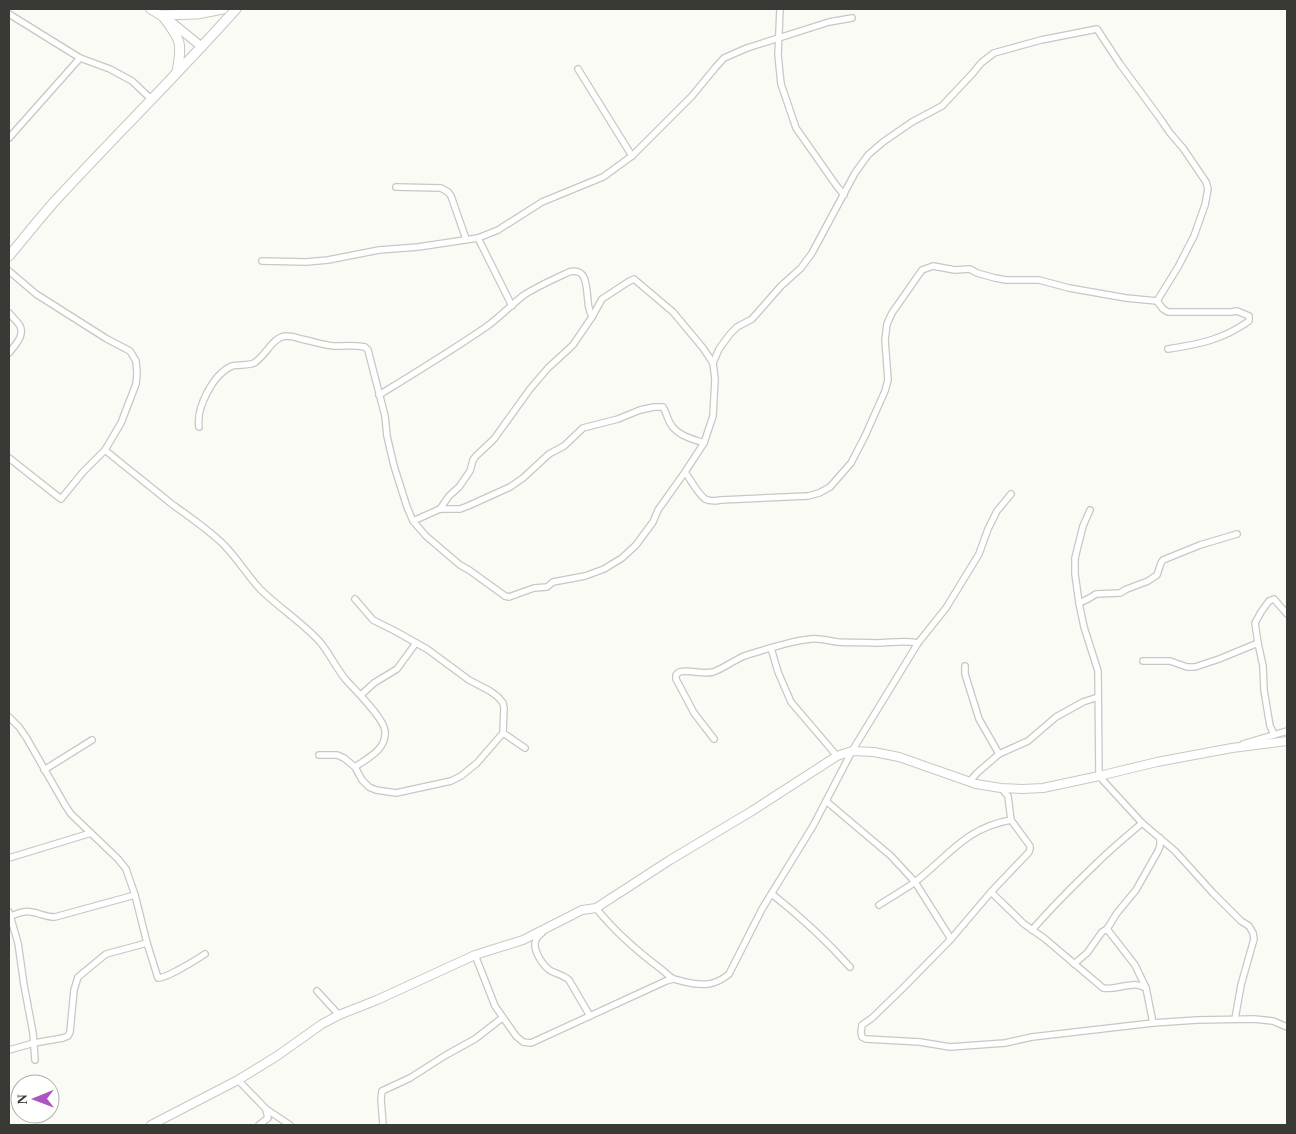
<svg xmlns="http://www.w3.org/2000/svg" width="1296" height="1134" viewBox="0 0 1296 1134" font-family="Georgia,serif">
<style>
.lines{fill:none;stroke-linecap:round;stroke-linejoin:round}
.street-casing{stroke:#c7c8c1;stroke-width:8}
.secondary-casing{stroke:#c7c8c1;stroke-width:10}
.primary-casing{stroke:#c7c8c1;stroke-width:11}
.street{stroke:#fff;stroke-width:5.5}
.secondary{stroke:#fff;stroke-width:8}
.primary{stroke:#fff;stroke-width:9}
</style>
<rect width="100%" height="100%" fill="#fafbf4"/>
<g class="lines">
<g class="street-casing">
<g id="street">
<polyline points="780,9 778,55 781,84 796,128 836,185 844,195"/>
<polyline points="9,14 80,58 110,69 132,81 151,99"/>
<path d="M 1097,29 L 1120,64 L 1159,117 L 1170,133 L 1183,148 L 1206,182 L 1208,189 L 1205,205 L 1194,236 L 1178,267 L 1157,301 L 1126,298 L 1069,288 L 1039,280 L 1006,280 L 995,278 L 977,273 L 970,269 L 955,270 L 933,266 L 922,270 L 892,313 L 887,324 L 885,340 L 888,380 L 885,391 L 865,436 L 851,463 L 830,487 L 819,493 L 808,496 L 721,500 C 716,501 709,501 705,499 C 698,494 690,479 685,472 L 704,443 L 713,416 L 715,379 L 713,363 L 719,349 L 730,334 L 737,327 L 752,319 L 781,286 L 801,268 L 812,253 L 855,173 L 868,155 L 883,142 L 912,122 L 942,106 L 973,73 L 981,63 L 994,53 L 1041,40 Z"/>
<polyline points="578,69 632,156"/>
<polyline points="9,138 80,58"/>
<polyline points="396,187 441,188 448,192 451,196 466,239"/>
<polyline points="478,238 512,306"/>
<polyline points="262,261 306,262 328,260 379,250 418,247 478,238 498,230 542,202 603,177 632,156 692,96 715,68 724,58 747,48 829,22 852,18"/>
<polyline points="9,271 36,294 107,339 130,351 136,361 137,373 136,384 121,423 105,450 83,472 61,499 9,458"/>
<path d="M 1157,301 L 1163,309 L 1168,312 L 1231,312 L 1237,311 L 1249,316 L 1249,321 C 1222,340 1200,344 1168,349"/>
<path d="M 9,313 C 12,317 18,322 20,326 C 25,336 14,346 9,353"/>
<path d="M 379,395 C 415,373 451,351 486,327 C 500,317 511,305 524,295 C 538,286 554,279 569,272 C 588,267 586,288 588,301 C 588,306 590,312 592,317"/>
<path d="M 199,427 C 196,408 213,374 232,366 C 239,364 248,366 254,363 C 266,356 272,337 286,336 C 291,336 296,337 301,339 C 312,341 323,345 334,346 C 344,346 355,345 365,347 L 368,350 L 370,358 L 385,416 L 387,436 L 394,466 L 407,507 L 413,521 L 426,536 L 460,565 L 469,570 L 505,596 L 509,597 L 534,588 L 547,587 L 553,582 L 585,576 L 604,569 L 622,558 L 636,545 L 653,522 L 658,510 L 685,472"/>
<path d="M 105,450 C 128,469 151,487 173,505 C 190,517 206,528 221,542 C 236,556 246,574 260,589 C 279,608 302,622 320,642 C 330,654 336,668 346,680 C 355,690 384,718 385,731 C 387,749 368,758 355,767"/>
<polyline points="440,509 449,496 459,487 470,471 473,460 476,456 494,439 530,389 548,368 573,345 592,317 602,299 628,282 634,279 673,312 703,348 713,363"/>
<polyline points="1090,510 1083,526 1075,558 1075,574 1079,603 1084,627 1098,671 1099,776 1142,823 1175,851 1213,893 1241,921 1249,926 1253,933 1254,939 1241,985 1235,1019"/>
<path d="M 413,521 L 440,509 L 460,509 L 468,506 L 510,487 L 523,478 L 549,454 L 564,446 L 583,428 L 618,419 L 640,410 L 654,407 L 663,407 C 667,413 667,420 672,426 C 679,436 693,439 704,443"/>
<polyline points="1079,603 1088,599 1096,594 1120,593 1127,589 1148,581 1157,575 1161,563 1163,560 1200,545 1237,534"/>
<polyline points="771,648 778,672 791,702 837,756"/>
<polyline points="1143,661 1170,661 1187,667 1195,667 1219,659 1258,643"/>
<polyline points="965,666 965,674 979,719 999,754"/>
<polyline points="361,695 374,683 397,669 416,643"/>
<path d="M 9,717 L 19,727 L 26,737 L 65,805 L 71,814 L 118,859 L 126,869 L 135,895 L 147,943 L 158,978 C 167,978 196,960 205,954"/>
<polyline points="503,733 525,748"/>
<polyline points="1274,734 1270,726 1264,690 1263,666 1258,643 1255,623 1261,612 1269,601 1274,599 1287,614"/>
<path d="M 714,739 L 694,713 L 676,679 L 676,675 L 679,672 C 690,669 701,675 713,672 C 725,668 735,659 747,655 C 768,649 789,641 811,639 C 820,638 829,641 838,642 C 850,643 863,642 876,643 C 890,643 904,640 918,643"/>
<polyline points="1243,744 1287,731"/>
<polyline points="319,755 337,755 344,758 355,767 362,780 369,787 376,790 396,793 451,781 461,776 477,763 503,733 504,708 503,703 498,697 490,691 469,680 427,649 395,631 373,620 355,599"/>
<polyline points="44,770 92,740"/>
<polyline points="970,781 977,773 999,754 1028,741 1056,717 1083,702 1098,697"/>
<polyline points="1001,788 1008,796 1011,820 1030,846 1030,849 1029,852 991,892 951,939 903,988 872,1018 862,1025 861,1032 862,1037 866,1039 920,1042 950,1047 1005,1043 1032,1037 1153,1023 1197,1020 1254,1019 1273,1021 1287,1027"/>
<polyline points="826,801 891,856 915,882 951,939"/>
<polyline points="9,858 91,833"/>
<path d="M 991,892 L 1024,924 L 1044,938 L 1103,988 C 1113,990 1123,985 1133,985 C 1137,984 1141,986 1146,988"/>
<path d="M 772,894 C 801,917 825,939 850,967"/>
<path d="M 879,905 C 891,897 904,890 915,882 C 949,856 965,828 1011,820"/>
<path d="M 596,908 C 615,932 637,951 661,969 C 665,972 669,977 674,979 C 677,980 682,981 685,982 C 702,986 715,986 729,974 L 762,909 L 813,826 L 852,751 L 918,643 L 946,608 L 979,554 L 988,529 L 997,511 L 1011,494"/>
<polyline points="9,912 18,943 24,985 33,1033 35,1060"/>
<path d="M 11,916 C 17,914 24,910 31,912 C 39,913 46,917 55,917 L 135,895"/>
<polyline points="1107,929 1135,965 1146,988 1153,1023"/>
<path d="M 1032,930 C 1053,906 1075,884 1098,862 C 1112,848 1127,836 1142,823"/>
<path d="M 542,933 C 539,935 536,939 535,943 C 534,952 543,966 551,971 C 557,974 563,975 569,980 L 590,1016"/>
<polyline points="475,955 495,1006 516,1036 523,1042 531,1043 666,981 673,979"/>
<polyline points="1074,964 1087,953 1102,932 1107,929 1117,913 1136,890 1158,851 1160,846 1160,838"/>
<polyline points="317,991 339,1015"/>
<polyline points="9,1050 34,1043 63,1038 68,1036 70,1032 74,990 78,977 106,954 147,943"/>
<polyline points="238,1080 266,1109 290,1125"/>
<polyline points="259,1125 268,1118 266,1110"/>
<polyline points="383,1125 381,1099 382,1091 410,1078 446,1055 475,1039 502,1018"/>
</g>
</g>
<g class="secondary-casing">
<g id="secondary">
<polyline points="150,9 170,21 202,47"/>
<polyline points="151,1125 238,1080 277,1056 322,1024 339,1015 377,1000 475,955 523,940 582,910 596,908 670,860 752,811 837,756 852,751 874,752 899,757 976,784 1001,788 1022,789 1043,788 1099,776 1157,762 1232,748 1287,741"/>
</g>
</g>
<g class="primary-casing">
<g id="primary">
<path d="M 162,15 C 180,39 183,41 177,72"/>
<polyline points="162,15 197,14 223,9"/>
<path d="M 9,256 C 24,238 39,219 55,201 C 115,136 177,75 236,9"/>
</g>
</g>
<use href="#street" class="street"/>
<use href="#secondary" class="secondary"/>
<use href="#primary" class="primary"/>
</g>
<rect width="1296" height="1134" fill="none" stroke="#393936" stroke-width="20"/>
<g transform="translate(35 1099) rotate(269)"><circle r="24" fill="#fffffe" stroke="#b0b0ae"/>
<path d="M0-4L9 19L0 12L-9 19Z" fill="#ac54c1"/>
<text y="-8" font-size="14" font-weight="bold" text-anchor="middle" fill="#393936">N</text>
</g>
</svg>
